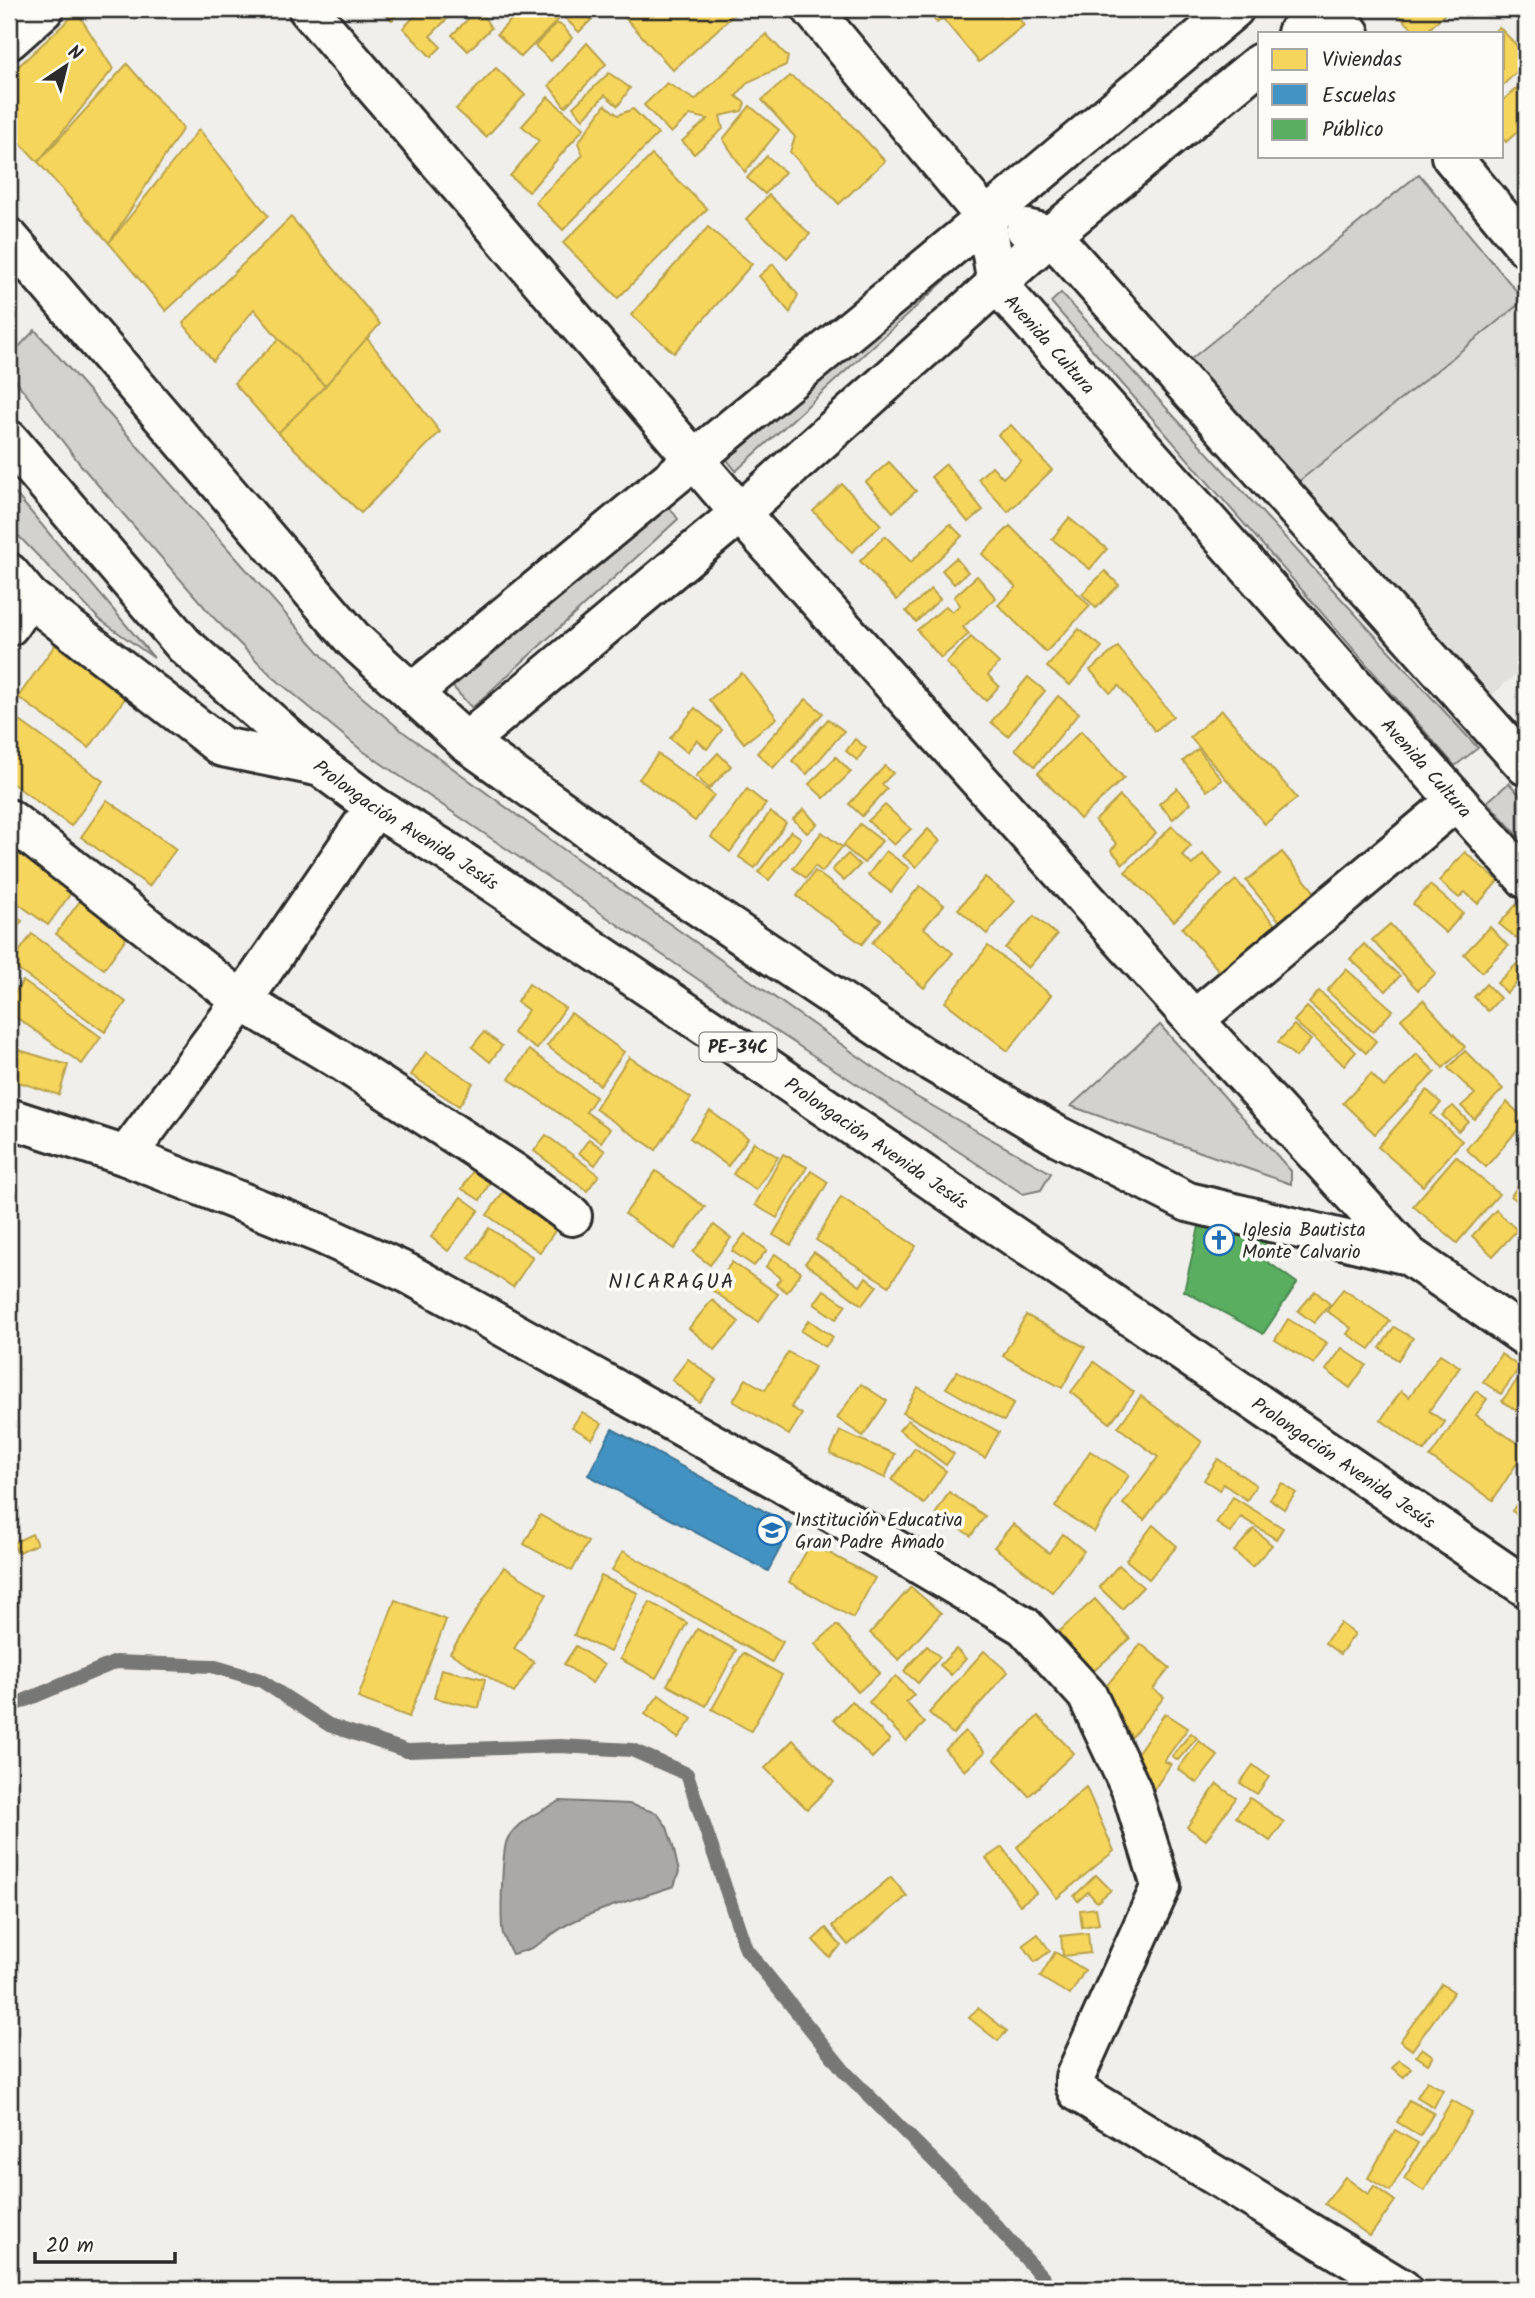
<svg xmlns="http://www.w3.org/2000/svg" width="1535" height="2298" viewBox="0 0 1535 2298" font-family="Kalam,sans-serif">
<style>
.built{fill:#e1e0dc}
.green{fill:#d3d2cf;stroke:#7f7e7d;stroke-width:2}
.water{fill:#aaa9a7;stroke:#777775;stroke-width:2}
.homes{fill:#f6d55c;stroke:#b9a24d;stroke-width:2}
.schools{fill:#4393c3;stroke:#3c7495;stroke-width:2}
.public{fill:#5aae61;stroke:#4c8751;stroke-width:2}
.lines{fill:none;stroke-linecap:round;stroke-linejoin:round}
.stream{stroke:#777775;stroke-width:14}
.minor-casing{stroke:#2b2b2b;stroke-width:44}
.primary-casing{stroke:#2b2b2b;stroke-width:44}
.minor{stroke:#fdfcf7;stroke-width:38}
.primary{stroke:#fdfcf7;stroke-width:38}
.labels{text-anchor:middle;stroke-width:7;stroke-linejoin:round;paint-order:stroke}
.shield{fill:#fdfcf7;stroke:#6a6a68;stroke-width:2}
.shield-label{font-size:18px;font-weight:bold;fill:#2b2b2b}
.street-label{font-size:19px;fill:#2b2b2b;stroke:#fdfcf7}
.poi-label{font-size:19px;fill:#2b2b2b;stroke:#fdfcf7;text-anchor:start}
.neighbourhood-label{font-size:21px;letter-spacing:2px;fill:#2b2b2b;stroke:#fdfcf7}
</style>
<rect width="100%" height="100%" fill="#f0efeb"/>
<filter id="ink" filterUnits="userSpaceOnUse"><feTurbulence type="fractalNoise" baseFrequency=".0143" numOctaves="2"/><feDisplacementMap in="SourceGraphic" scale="14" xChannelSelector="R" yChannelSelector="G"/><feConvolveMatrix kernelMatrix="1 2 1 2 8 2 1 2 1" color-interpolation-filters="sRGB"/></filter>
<g filter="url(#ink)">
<polygon class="built" points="1524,300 1526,302 1526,665 1490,697 1297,483"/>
<g class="green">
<polygon points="1419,174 1524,300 1297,483 1186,363"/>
<polygon points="933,255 950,276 736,471 716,446"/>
<polygon points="1061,293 1478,748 1455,766 1051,302"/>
<polygon points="35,330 349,686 402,731 563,849 915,1096 1051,1173 1041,1190 1023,1194 705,984 360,749 273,677 214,618 84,469 9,372 9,357"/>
<polygon points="9,486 154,658 99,619 9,526"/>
<polygon points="660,494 678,519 472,708 453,687"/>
<polygon points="1509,783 1526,802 1526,844 1487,802"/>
<polygon points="1160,1025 1291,1171 1291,1184 1071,1106"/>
</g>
<path class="water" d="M 560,1801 L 629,1804 L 657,1813 L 667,1827 L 673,1846 L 679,1872 L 674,1886 C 642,1897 599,1908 570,1923 C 547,1935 542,1948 512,1954 C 509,1948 505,1941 503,1934 C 500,1921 502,1852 507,1840 C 517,1820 542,1811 560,1801 Z"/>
<g class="homes">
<polygon points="380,9 402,9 392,20"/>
<polygon points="422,9 457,9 430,36 441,47 431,57 403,28"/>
<polygon points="472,9 484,9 481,12 491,28 468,51 452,35 475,12"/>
<polygon points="522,9 548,9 559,19 521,57 497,34"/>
<polygon points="556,9 602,9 579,32"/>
<polygon points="617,9 736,9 738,11 673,70"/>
<polygon points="925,9 955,9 937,23"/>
<polygon points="955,9 1011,9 1024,25 979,62 943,19"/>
<polygon points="1400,9 1450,9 1425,33 1417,33 1396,13"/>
<polygon points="77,12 113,69 38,162 9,131 9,75"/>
<polygon points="556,23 563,26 572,38 551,61 535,46"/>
<polygon points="1499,27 1526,55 1526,63 1502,86 1502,33 1493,33"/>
<polygon points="766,34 788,57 786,65 748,82 736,96 745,103 742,111 720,116 723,129 694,154 682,141 708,119 690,115 671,133 644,105 667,83 695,100"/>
<polygon points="587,43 606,64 565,107 549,85"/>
<polygon points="127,64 183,128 109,243 38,162"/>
<polygon points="496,68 525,95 486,137 456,109"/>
<polygon points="609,73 630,88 618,106 605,95 583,119 573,107"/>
<polygon points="790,76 832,104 885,161 839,204 790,152 795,137 762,100"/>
<polygon points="1526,80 1526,124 1506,142 1502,138 1502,101"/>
<polygon points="548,97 584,128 529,192 510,176 539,141 522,126"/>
<polygon points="605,105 618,115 633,109 658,134 563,230 535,202 583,155 578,143"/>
<polygon points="750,106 779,130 745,172 723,139"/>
<polygon points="199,129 268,216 166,311 109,243"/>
<polygon points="652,155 707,209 618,298 563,243"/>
<polygon points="767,156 785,172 765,194 747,178"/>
<polygon points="769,195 810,234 787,258 746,219"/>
<polygon points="291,217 380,324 325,386 279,339 254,309 213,361 183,323"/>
<polygon points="708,227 752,264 674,353 631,315"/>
<polygon points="773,264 798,295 790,313 759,276"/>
<polygon points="367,338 440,432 361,513 278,433 325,386"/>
<polygon points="279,339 325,386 278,433 234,383"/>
<polygon points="1011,425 1052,470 1008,512 978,479 992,466 1003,478 1021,461 998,435"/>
<polygon points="889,462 916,491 893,512 866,482"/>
<polygon points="946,464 983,510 968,522 931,477"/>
<polygon points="842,484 881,525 852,552 813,511"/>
<polygon points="1069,518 1107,549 1090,569 1052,539"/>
<polygon points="950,524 962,536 897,600 860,561 885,536 911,562"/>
<polygon points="1010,526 1090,606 1046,652 998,605 1016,587 982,554"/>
<polygon points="956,558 968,572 954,584 942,570"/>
<polygon points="1105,571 1119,585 1096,608 1082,594"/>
<polygon points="977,576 996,598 963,627 969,634 941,658 917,630 946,606 952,612 960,605 954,597"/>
<polygon points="931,589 940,599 916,622 906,611"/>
<polygon points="1079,629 1102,647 1070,685 1047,667"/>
<polygon points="971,637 999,663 988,675 999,686 986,701 946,663"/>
<polygon points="55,645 126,697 89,748 18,697"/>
<polygon points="1118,647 1173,716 1155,731 1119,686 1110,693 1090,670"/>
<polygon points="742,673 777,718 744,743 709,700"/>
<polygon points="1028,677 1045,691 1008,736 991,722"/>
<polygon points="1058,696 1079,713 1035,766 1015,749"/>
<polygon points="806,699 823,713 773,768 757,753"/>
<polygon points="695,708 722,730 707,749 697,740 687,752 670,738"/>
<polygon points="1222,710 1297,798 1265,824 1190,737"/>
<polygon points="9,713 103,781 71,826 9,781"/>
<polygon points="828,719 844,731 807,774 792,761"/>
<polygon points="1081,731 1124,778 1080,819 1038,773"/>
<polygon points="855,739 866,748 857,760 846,751"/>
<polygon points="1198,749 1222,780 1207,791 1183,761"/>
<polygon points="718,753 731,766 709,789 696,776"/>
<polygon points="658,754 714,795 695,821 639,779"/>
<polygon points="836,757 851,772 824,798 809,784"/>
<polygon points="885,766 893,773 882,784 887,789 862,816 849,804"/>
<polygon points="1177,788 1191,803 1173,819 1159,804"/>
<polygon points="747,789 766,804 730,852 711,837"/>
<polygon points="1120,796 1156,833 1123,864 1111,850 1117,844 1095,821"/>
<polygon points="107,800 176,849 149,886 81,837"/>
<polygon points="885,805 911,829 894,845 868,821"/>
<polygon points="804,809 817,824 807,833 793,819"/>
<polygon points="770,812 786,823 755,868 739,857"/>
<polygon points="860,824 882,841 864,863 843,846"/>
<polygon points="1172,826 1191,846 1182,855 1192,865 1203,854 1222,874 1174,921 1125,872"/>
<polygon points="928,829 940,841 916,867 903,856"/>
<polygon points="791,831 801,838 769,880 758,872"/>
<polygon points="822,832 842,847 822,872 815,866 806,878 793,868"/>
<polygon points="9,838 76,886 48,925 9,897"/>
<polygon points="886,851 909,868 891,892 868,875"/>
<polygon points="1282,852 1317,895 1282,924 1246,881"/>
<polygon points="1465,852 1498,881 1478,904 1465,892 1459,898 1439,881"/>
<polygon points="848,854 860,865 844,881 832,870"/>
<polygon points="815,871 881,920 862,944 797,896"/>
<polygon points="985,877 1015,901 987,934 958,909"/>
<polygon points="1236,880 1283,934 1228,981 1182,928"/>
<polygon points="1430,885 1463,913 1446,933 1413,904"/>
<polygon points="920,886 944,905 924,928 953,953 924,988 872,943"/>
<polygon points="85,894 133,928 104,969 56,934"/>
<polygon points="1516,905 1526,914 1526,938 1522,943 1499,924"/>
<polygon points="9,912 22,921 9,939"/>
<polygon points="1034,916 1057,935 1028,968 1005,948"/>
<polygon points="1390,924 1436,973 1418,990 1372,940"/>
<polygon points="1490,927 1508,946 1482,972 1464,954"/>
<polygon points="32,934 126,1002 105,1032 10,964"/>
<polygon points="1364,944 1400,976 1386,991 1350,959"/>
<polygon points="988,946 1051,995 1008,1051 945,1002"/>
<polygon points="1519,962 1526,969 1526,973 1507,993 1497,983"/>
<polygon points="1346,969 1393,1010 1373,1032 1327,991"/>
<polygon points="23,981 101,1037 82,1064 9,1012 9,1000"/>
<polygon points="529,984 565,1008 537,1049 513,1033 528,1010 517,1002"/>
<polygon points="1486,984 1500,998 1488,1011 1474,997"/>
<polygon points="1319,991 1376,1041 1366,1053 1309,1003"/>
<polygon points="1423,1000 1465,1047 1443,1068 1401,1019"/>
<polygon points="1307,1007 1356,1052 1344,1065 1294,1021"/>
<polygon points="571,1013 624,1052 600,1085 547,1046"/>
<polygon points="1294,1025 1311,1040 1296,1057 1278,1042"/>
<polygon points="484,1032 502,1046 490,1062 472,1047"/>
<polygon points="9,1047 68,1065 59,1095 9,1079"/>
<polygon points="529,1050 596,1097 586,1112 610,1129 601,1142 509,1079"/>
<polygon points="1465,1051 1503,1089 1474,1119 1461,1106 1475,1094 1448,1068"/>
<polygon points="426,1052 473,1083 459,1106 411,1075"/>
<polygon points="1417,1054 1435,1072 1375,1134 1343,1103 1371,1074 1384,1087"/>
<polygon points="629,1057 691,1098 656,1150 595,1109"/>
<polygon points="1427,1090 1441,1103 1431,1114 1462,1141 1423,1186 1378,1147"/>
<polygon points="1507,1102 1526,1120 1486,1167 1466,1149"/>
<polygon points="1453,1106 1468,1121 1458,1131 1442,1115"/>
<polygon points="710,1111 748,1138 728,1166 690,1138"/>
<polygon points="546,1135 599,1175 587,1191 534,1151"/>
<polygon points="589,1139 605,1151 595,1165 579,1153"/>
<polygon points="754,1142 778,1157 756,1190 733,1174"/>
<polygon points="783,1154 807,1167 777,1218 755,1205"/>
<polygon points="1456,1156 1499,1194 1457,1243 1413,1206"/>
<polygon points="475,1167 493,1177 480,1200 462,1189"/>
<polygon points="656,1171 705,1207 674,1249 625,1214"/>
<polygon points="811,1171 828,1182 791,1245 773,1235"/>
<polygon points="1524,1177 1526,1178 1526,1207 1511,1196"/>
<polygon points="504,1191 557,1228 540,1252 487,1215"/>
<polygon points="461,1197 479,1210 448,1251 431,1237"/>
<polygon points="841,1197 916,1246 889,1286 816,1240"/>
<polygon points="1496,1210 1517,1230 1493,1256 1472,1236"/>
<polygon points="714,1225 731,1238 710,1265 693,1252"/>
<polygon points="489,1228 533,1257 513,1287 469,1258"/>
<polygon points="745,1234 767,1250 754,1266 732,1251"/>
<polygon points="814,1252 860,1286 866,1277 877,1286 862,1305 805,1263"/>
<polygon points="775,1254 801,1272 787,1292 776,1284 781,1278 766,1267"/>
<polygon points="732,1262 778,1294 758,1322 712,1290"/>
<polygon points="1526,1283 1526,1302 1517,1295"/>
<polygon points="1343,1289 1390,1321 1370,1349 1347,1334 1351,1328 1327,1311"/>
<polygon points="824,1290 846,1305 836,1319 814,1304"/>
<polygon points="1315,1291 1330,1304 1314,1323 1298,1311"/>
<polygon points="712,1300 739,1322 715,1350 689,1328"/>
<polygon points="1026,1315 1085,1347 1062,1388 1003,1356"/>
<polygon points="1288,1319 1327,1343 1314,1364 1275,1340"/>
<polygon points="809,1320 833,1337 825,1347 801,1331"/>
<polygon points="1394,1327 1413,1338 1398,1360 1380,1348"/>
<polygon points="1342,1348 1366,1365 1350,1388 1326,1370"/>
<polygon points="788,1352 815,1367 791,1407 802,1414 789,1435 733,1401 746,1379 765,1390"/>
<polygon points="1440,1354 1460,1367 1429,1411 1445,1422 1424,1451 1381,1420 1401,1391 1409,1397"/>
<polygon points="1501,1354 1520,1367 1501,1394 1483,1382"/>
<polygon points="688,1359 716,1380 699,1402 672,1380"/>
<polygon points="1094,1362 1134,1392 1110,1423 1071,1392"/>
<polygon points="957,1371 1014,1403 1004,1421 946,1388"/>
<polygon points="1517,1380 1526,1386 1526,1417 1502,1401"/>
<polygon points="861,1384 887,1401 863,1436 837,1418"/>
<polygon points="918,1387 999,1432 985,1458 903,1413"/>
<polygon points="1476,1391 1487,1399 1476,1415 1526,1449 1493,1500 1430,1457"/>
<polygon points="1141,1396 1202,1442 1144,1520 1123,1504 1158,1457 1118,1427"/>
<polygon points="582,1412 602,1424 592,1439 572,1427"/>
<polygon points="908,1420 954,1454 946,1465 899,1430"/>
<polygon points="840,1431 895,1454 885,1478 830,1454"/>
<polygon points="915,1448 946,1471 924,1504 892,1480"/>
<polygon points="1090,1451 1129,1475 1094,1532 1055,1507"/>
<polygon points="1218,1459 1256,1485 1247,1500 1223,1484 1220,1490 1204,1480"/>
<polygon points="1282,1483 1296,1493 1284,1509 1270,1499"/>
<polygon points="1526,1491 1526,1521 1512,1511"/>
<polygon points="949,1492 985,1516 971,1536 936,1513"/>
<polygon points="1233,1497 1283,1528 1276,1539 1241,1517 1231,1533 1216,1523"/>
<polygon points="540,1515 588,1542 572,1571 524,1544"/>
<polygon points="1013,1524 1049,1553 1063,1534 1084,1551 1052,1592 994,1547"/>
<polygon points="1153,1525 1177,1546 1149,1579 1126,1560"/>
<polygon points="1254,1529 1272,1545 1252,1567 1234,1551"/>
<polygon points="32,1534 37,1544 17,1553 13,1543"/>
<polygon points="811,1543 875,1578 853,1618 789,1582"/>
<polygon points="623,1551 783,1642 772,1662 612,1570"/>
<polygon points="1119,1565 1143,1587 1122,1609 1099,1587"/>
<polygon points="504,1567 547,1594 514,1649 534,1662 514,1693 450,1653"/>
<polygon points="601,1576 638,1593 610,1652 574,1635"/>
<polygon points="911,1587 941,1613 899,1660 870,1633"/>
<polygon points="1095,1599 1130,1639 1089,1675 1054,1636"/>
<polygon points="395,1600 446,1620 409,1717 358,1698"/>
<polygon points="650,1602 687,1623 656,1678 620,1659"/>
<polygon points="1340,1623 1355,1634 1340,1654 1325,1643"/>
<polygon points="837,1625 880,1673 858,1692 815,1644"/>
<polygon points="697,1629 736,1650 706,1706 667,1685"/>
<polygon points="1141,1644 1170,1668 1153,1689 1164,1697 1132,1737 1102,1691"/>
<polygon points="576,1646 604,1665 592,1683 564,1664"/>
<polygon points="927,1646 940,1657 918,1683 904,1671"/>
<polygon points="956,1649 966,1659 951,1675 940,1665"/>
<polygon points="984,1651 1008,1672 953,1734 929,1713"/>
<polygon points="743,1653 782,1675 751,1731 712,1709"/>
<polygon points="441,1669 485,1679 479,1708 434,1698"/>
<polygon points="896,1676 914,1695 906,1702 925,1723 906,1741 869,1702"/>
<polygon points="659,1695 692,1719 678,1738 645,1714"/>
<polygon points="852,1701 890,1740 872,1758 834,1719"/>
<polygon points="1165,1713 1188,1728 1164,1761 1171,1764 1149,1797 1134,1758"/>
<polygon points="1038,1716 1074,1753 1029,1796 994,1759"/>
<polygon points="965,1731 985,1752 965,1771 945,1750"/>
<polygon points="1191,1733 1197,1738 1178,1760 1172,1756"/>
<polygon points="793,1740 834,1782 807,1809 765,1768"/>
<polygon points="1199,1741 1218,1756 1197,1783 1178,1769"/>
<polygon points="1253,1765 1269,1777 1257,1794 1240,1783"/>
<polygon points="1217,1784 1236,1798 1206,1840 1187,1827"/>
<polygon points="1086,1787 1114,1851 1057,1898 1017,1847"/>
<polygon points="1250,1798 1284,1822 1270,1841 1236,1817"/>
<polygon points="1002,1847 1036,1893 1020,1905 986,1858"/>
<polygon points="1096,1875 1111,1890 1097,1902 1088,1892 1078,1901 1074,1896"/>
<polygon points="891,1877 907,1896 848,1945 832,1926"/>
<polygon points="1096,1908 1099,1924 1082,1927 1080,1910"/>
<polygon points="826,1928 841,1946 829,1957 813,1940"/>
<polygon points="1088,1933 1090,1953 1063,1956 1061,1936"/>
<polygon points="1038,1934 1050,1951 1035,1962 1023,1945"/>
<polygon points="1055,1952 1085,1970 1070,1995 1040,1977"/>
<polygon points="1442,1984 1454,1992 1412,2050 1400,2041"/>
<polygon points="978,2008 1007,2031 998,2041 969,2018"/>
<polygon points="1422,2048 1433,2056 1428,2064 1416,2056"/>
<polygon points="1399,2060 1411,2068 1404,2077 1392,2068"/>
<polygon points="1427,2081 1443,2090 1434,2107 1417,2097"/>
<polygon points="1409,2100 1434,2113 1420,2136 1397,2122"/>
<polygon points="1452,2100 1472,2112 1424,2191 1404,2179"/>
<polygon points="1395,2130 1418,2143 1390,2191 1368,2178"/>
<polygon points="1345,2177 1368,2194 1374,2186 1395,2201 1370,2236 1325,2204"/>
</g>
<polygon class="schools" points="612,1429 792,1526 768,1571 588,1475"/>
<polygon class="public" points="1201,1218 1268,1240 1261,1257 1297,1283 1263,1334 1184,1291"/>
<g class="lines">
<polyline class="stream" points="9,1707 116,1662 212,1666 260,1680 329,1725 407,1751 560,1746 632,1750 687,1774 746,1949 845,2072 971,2198 1053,2289"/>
<g class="minor-casing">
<g id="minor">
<polyline points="308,9 740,513 1194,1020 1408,1255"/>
<polyline points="812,9 986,218"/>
<polyline points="1329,9 1350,33"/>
<polyline points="1297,33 1327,9"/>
<polyline points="9,40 44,9"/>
<polyline points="1451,156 1526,247"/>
<path id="s1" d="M 986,218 L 997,284 L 1526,879"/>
<polyline points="1026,229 1051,235 1526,766"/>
<polyline points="9,238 353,639 466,742 652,875 922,1056 1056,1135 1188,1202 1408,1255 1526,1337"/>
<polyline points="9,573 29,597 222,747 321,767"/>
<polyline points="9,626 29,597"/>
<polyline points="412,693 986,218 1234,9"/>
<polyline points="466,742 740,513 1051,235 1260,63"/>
<polyline points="9,819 242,1001 345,1063 514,1173 572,1216"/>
<polyline points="1194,1020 1456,801"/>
<polyline points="9,1118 126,1156 319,1233 409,1274 776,1479 1024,1626 1087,1695 1131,1789 1161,1886 1075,2077 1075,2085 1078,2092 1402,2289"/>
<polyline points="126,1156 242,1001 375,807"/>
</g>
</g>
<g class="primary-casing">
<g id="primary">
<path id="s2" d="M 9,440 L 184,645 L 321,767 L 375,807 L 448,852 L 711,1029 L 1526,1587"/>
</g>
</g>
<use href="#minor" class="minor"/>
<use href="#primary" class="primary"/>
</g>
</g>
<defs>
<g id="church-ring" transform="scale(1.575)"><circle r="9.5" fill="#fdfcf7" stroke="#1f6fb2" stroke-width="1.5"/><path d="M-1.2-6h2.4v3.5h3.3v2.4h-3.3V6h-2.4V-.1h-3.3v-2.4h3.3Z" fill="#1f6fb2"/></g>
<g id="school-ring" transform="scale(1.575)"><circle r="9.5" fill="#fdfcf7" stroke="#1f6fb2" stroke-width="1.5"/><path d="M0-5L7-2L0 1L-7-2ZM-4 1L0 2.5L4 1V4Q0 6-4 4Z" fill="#1f6fb2"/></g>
</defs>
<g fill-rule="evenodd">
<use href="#church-ring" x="1219" y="1240"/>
<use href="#school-ring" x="772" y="1530"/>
</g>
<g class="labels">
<rect class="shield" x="699.5" y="1032.5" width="77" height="29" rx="5"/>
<g class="shield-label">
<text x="738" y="1053">PE-34C</text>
</g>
<g class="street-label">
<text dy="7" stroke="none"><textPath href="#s1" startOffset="147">Avenida Cultura</textPath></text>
<text dy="7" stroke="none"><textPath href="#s1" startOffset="714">Avenida Cultura</textPath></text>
<text dy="7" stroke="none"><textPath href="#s2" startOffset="556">Prolongación Avenida Jesús</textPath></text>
<text dy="7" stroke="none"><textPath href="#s2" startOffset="1124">Prolongación Avenida Jesús</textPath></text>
<text dy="7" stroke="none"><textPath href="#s2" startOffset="1690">Prolongación Avenida Jesús</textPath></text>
</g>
<g class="poi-label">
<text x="1242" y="1236">Iglesia Bautista<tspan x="1242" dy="22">Monte Calvario</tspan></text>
<text x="795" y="1526">Institución Educativa<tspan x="795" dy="22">Gran Padre Amado</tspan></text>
</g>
<g class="neighbourhood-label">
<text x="672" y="1288">NICARAGUA</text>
</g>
</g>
<rect width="1535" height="2298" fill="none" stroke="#fdfcf7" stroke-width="35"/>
<rect x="18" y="18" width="1500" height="2263" fill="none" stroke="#2b2b2b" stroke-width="2.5" filter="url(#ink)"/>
<rect x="1258" y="32" width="245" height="126" fill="#fdfcf7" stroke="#a9a8a5" stroke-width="2"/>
<rect x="1272" y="49" width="35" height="21" fill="#f6d55c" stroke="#a9a8a5" stroke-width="2"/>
<text x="1322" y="66" font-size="21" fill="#2b2b2b">Viviendas</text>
<rect x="1272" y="84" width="35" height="21" fill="#4393c3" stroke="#a9a8a5" stroke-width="2"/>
<text x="1322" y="102" font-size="21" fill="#2b2b2b">Escuelas</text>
<rect x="1272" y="119" width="35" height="21" fill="#5aae61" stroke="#a9a8a5" stroke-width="2"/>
<text x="1322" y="136" font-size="21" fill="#2b2b2b">Público</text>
<g transform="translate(66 66) rotate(35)" stroke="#fdfcf7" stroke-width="5" paint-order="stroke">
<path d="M0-5L12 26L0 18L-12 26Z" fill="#2b2b2b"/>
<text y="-10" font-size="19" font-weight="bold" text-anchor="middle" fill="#2b2b2b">N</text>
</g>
<path d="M35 2252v10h140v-10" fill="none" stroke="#2b2b2b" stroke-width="3.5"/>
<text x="46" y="2252" font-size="21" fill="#2b2b2b" stroke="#fdfcf7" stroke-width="5" paint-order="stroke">20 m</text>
</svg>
